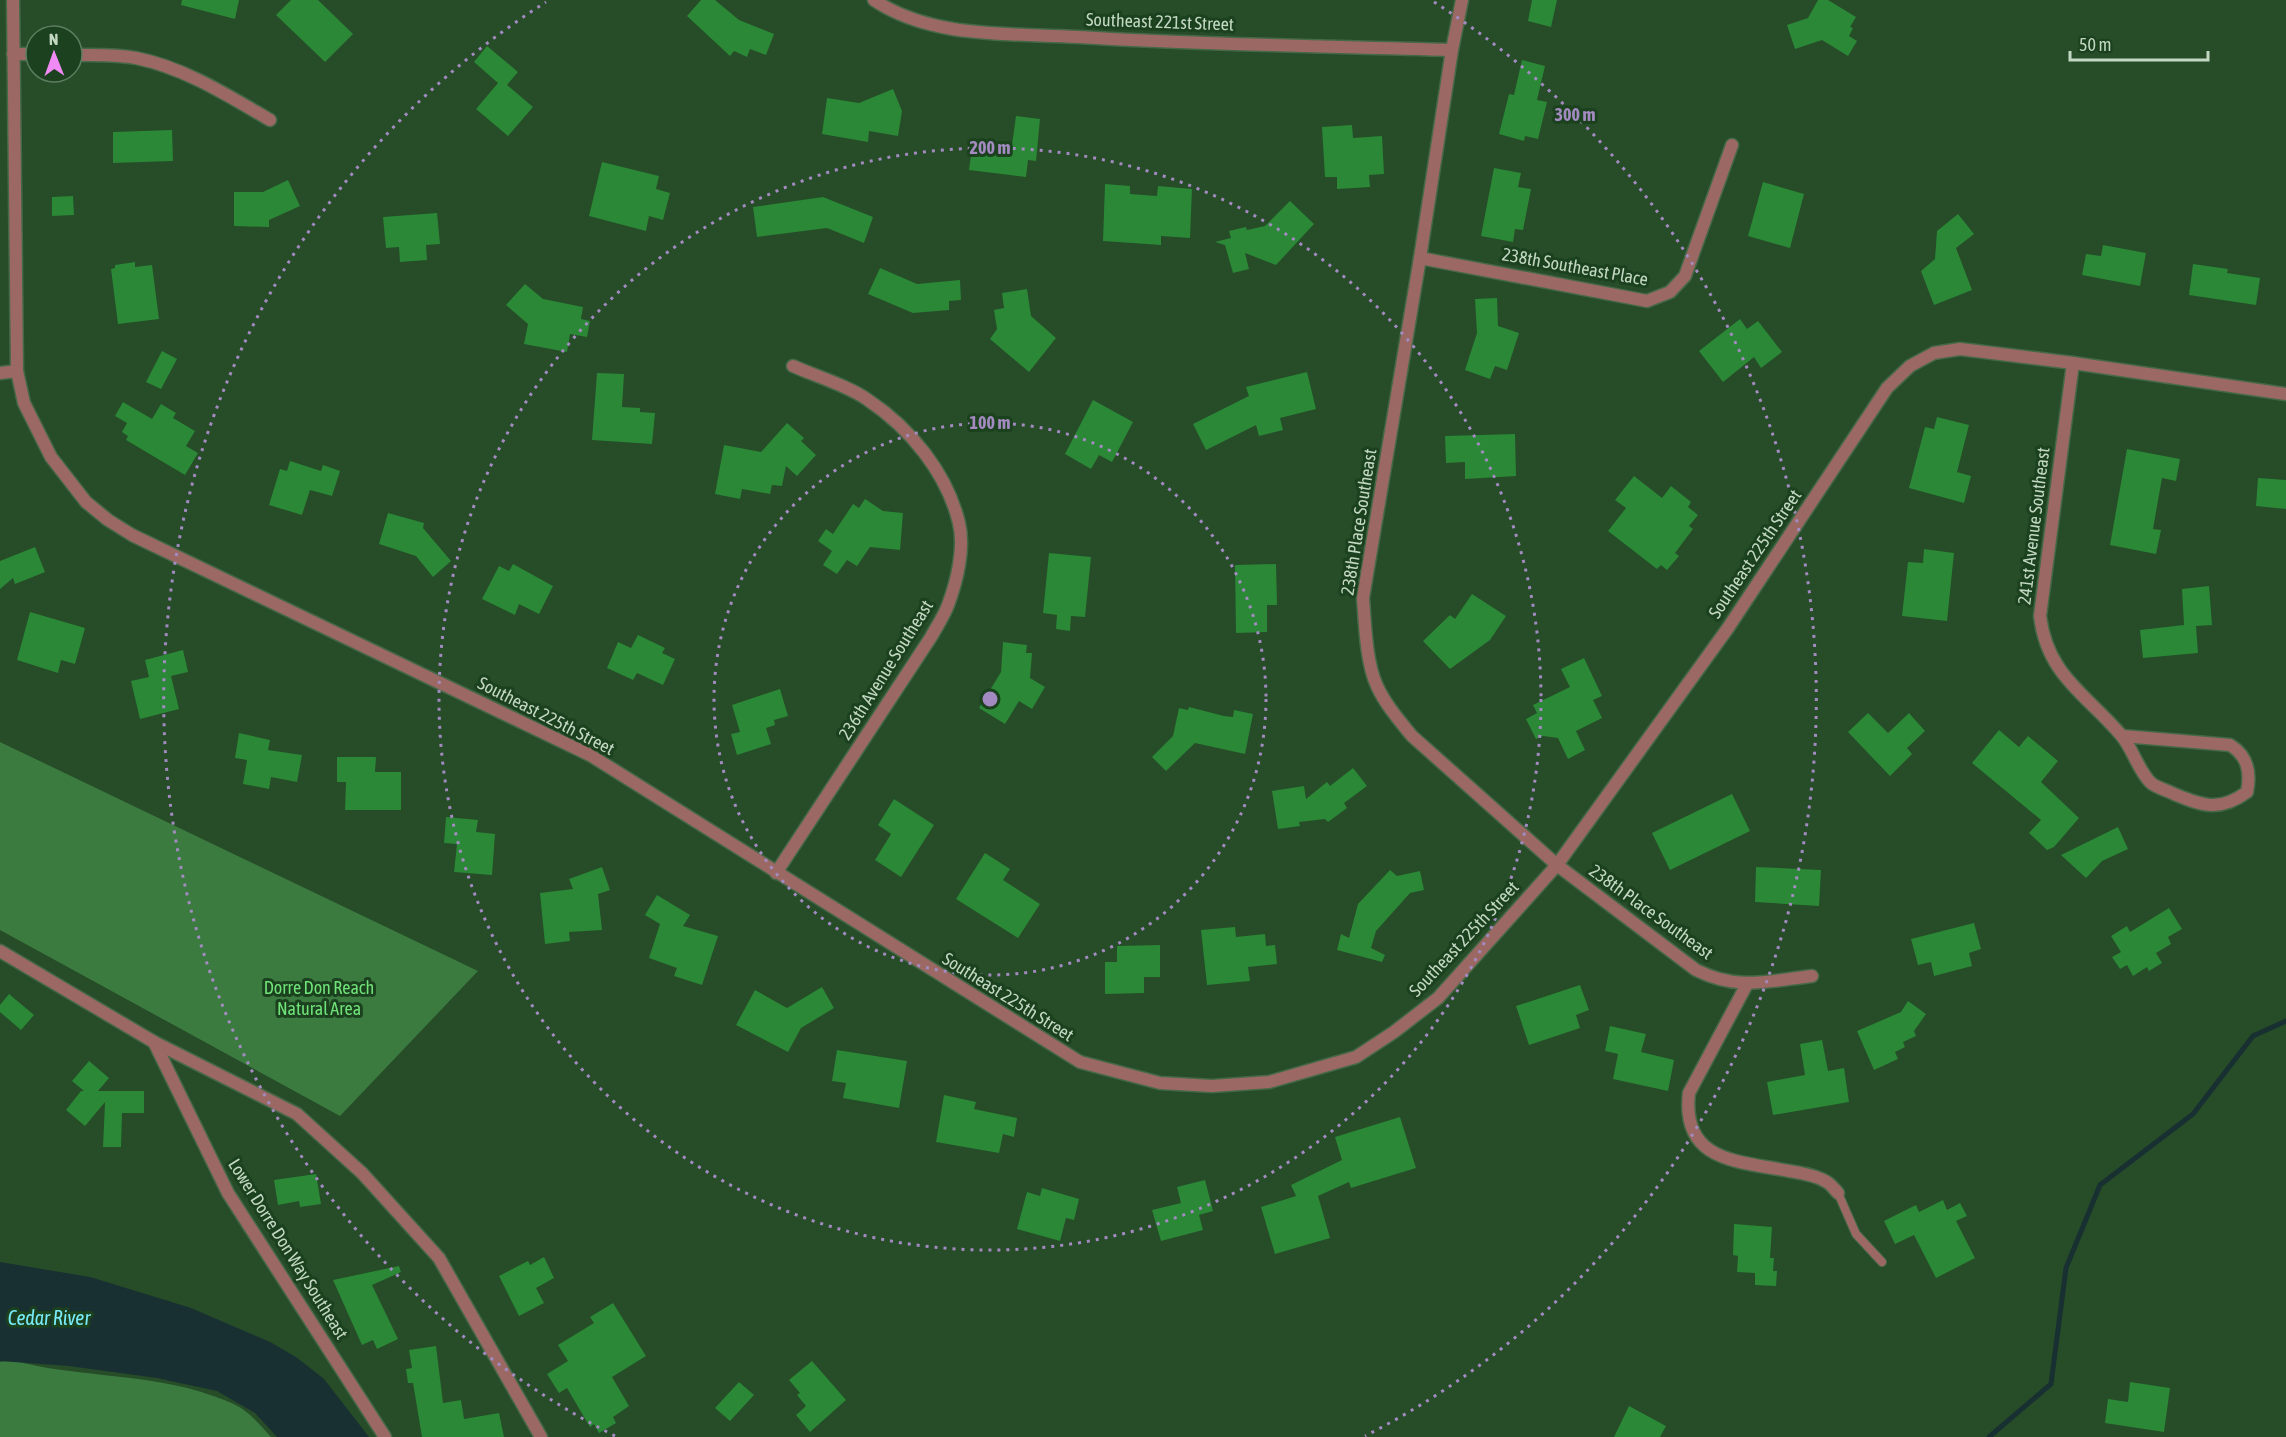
<svg xmlns="http://www.w3.org/2000/svg" width="2286" height="1437" viewBox="0 0 2286 1437" font-family="'Asap Condensed',sans-serif">
<style>
.green{fill:#3b7b40}
.water{fill:#193032}
.lines{fill:none;stroke-linecap:round;stroke-linejoin:round}
.stream{stroke:#193032;stroke-width:5}
.building{fill:#2a8836}
.service-casing{stroke:#456847;stroke-width:10}
.minor-casing{stroke:#456847;stroke-width:15}
.service{stroke:#9b6863;stroke-width:8}
.minor{stroke:#9b6863;stroke-width:12}
.ring{fill:none;stroke:#a38bc1;stroke-width:3;stroke-dasharray:3 6}
.labels{text-anchor:middle;stroke-width:6;stroke-linejoin:round;paint-order:stroke}
.street-label{font-size:18px;fill:#c3d8c3;stroke:#1b411e}
.park-label{font-size:18px;fill:#71e27a;stroke:#1b411e}
.water-label{font-size:20px;font-style:italic;fill:#79ecfa;stroke:#1b411e}
.centre{fill:#a38bc1;stroke:#1b411e;stroke-width:3}
.ring-label{font-size:18px;text-anchor:middle;font-weight:bold;fill:#a38bc1;stroke:#1b411e;stroke-width:6;stroke-linejoin:round;paint-order:stroke}
</style>
<rect width="100%" height="100%" fill="#264c28"/>
<g class="green">
<polygon points="0,742 478,971 340,1116 0,930"/>
<path d="M 12,1360 C 73,1377 137,1373 198,1391 C 213,1396 228,1400 241,1408 C 253,1416 262,1427 271,1437 L 0,1437 L 0,1362 Z"/>
</g>
<polygon class="water" points="0,1262 90,1277 191,1308 270,1342 296,1357 324,1379 369,1437 277,1437 255,1413 217,1391 157,1378 69,1366 0,1361"/>
<g class="lines">
<polyline class="stream" points="1989,1437 2051,1384 2066,1268 2100,1185 2193,1114 2253,1036 2286,1021"/>
</g>
<g class="building">
<polygon points="182,0 239,0 235,19 181,5"/>
<polygon points="291,0 318,0 353,34 325,62 276,15"/>
<polygon points="701,0 715,0 739,20 774,34 766,55 750,49 747,57 734,51 730,56 687,16"/>
<polygon points="1532,0 1557,0 1551,27 1528,21"/>
<polygon points="1818,0 1828,0 1856,17 1850,27 1853,28 1849,36 1857,41 1848,56 1822,40 1795,49 1787,25 1808,18"/>
<polygon points="487,46 518,72 507,85 533,107 508,136 476,109 498,83 474,62"/>
<polygon points="1522,60 1545,66 1537,100 1547,102 1538,139 1525,136 1524,141 1499,134 1509,94 1514,95"/>
<polygon points="893,89 902,111 898,136 869,131 868,142 822,134 827,98 859,103"/>
<polygon points="1016,116 1040,119 1036,161 1028,160 1026,177 969,170 973,141 1012,145"/>
<polygon points="1352,125 1353,138 1382,136 1384,174 1369,175 1370,187 1337,189 1337,177 1325,177 1322,127"/>
<polygon points="172,130 173,161 113,163 113,132"/>
<polygon points="602,162 659,176 656,189 670,193 663,220 649,216 646,231 589,216"/>
<polygon points="1494,168 1521,173 1518,187 1531,189 1523,230 1515,229 1513,242 1481,236"/>
<polygon points="288,180 300,206 269,220 269,227 234,226 234,192 263,192"/>
<polygon points="1763,182 1804,194 1790,248 1748,236"/>
<polygon points="1105,184 1130,186 1130,194 1157,196 1158,186 1192,189 1190,238 1161,236 1161,245 1103,241"/>
<polygon points="73,196 74,215 52,216 52,197"/>
<polygon points="823,197 873,217 864,243 827,228 757,237 753,207"/>
<polygon points="1290,201 1314,224 1276,265 1245,253 1249,269 1233,273 1225,245 1215,242 1231,238 1229,231 1246,227 1247,230 1265,226"/>
<polygon points="437,213 440,244 426,245 427,260 400,262 399,247 386,248 383,217"/>
<polygon points="1958,214 1974,234 1956,248 1972,290 1934,305 1921,271 1935,259 1937,231"/>
<polygon points="2103,245 2146,253 2140,286 2082,275 2086,254 2101,256"/>
<polygon points="135,262 135,267 152,265 159,319 118,324 111,269 115,268 115,265"/>
<polygon points="2193,264 2228,269 2227,273 2260,278 2256,305 2189,295"/>
<polygon points="880,268 917,284 960,280 961,300 949,301 949,310 913,313 868,294"/>
<polygon points="525,284 543,299 583,307 581,319 590,321 587,337 570,334 567,352 524,344 528,324 506,305"/>
<polygon points="1027,289 1031,316 1056,338 1029,372 990,339 997,329 994,310 1004,308 1002,293"/>
<polygon points="1497,298 1498,326 1519,333 1507,370 1495,366 1490,379 1465,370 1477,333 1475,299"/>
<polygon points="1740,319 1747,329 1758,321 1782,352 1761,368 1754,357 1723,382 1699,351"/>
<polygon points="162,351 177,359 161,389 146,382"/>
<polygon points="1307,372 1316,409 1280,418 1283,430 1259,436 1256,425 1206,450 1193,424 1249,396 1246,387"/>
<polygon points="597,373 624,374 622,407 640,408 640,412 655,413 652,444 592,440"/>
<polygon points="1093,400 1133,422 1112,462 1099,455 1091,469 1065,454"/>
<polygon points="123,402 152,419 161,404 176,413 173,418 195,431 186,446 198,453 185,475 126,440 128,436 122,432 127,423 115,416"/>
<polygon points="1937,417 1969,425 1957,472 1971,476 1964,503 1909,488 1925,427 1934,429"/>
<polygon points="787,423 804,438 801,441 816,455 797,476 786,466 782,486 772,485 770,494 742,489 740,499 715,494 724,445 761,452"/>
<polygon points="1515,434 1516,476 1465,479 1465,462 1446,463 1445,436"/>
<polygon points="2127,449 2180,459 2176,481 2162,478 2153,529 2161,530 2156,554 2110,545"/>
<polygon points="290,461 321,471 323,465 340,471 332,496 310,490 302,515 269,505 280,469 287,471"/>
<polygon points="1634,476 1662,498 1671,486 1691,502 1688,507 1698,515 1689,526 1693,529 1675,553 1679,556 1667,570 1661,565 1657,569 1608,531 1626,508 1615,500"/>
<polygon points="2258,478 2286,480 2286,509 2256,506"/>
<polygon points="865,499 883,511 903,513 900,550 870,547 857,566 847,560 837,574 823,565 832,551 818,541 826,529 833,534 853,504 859,508"/>
<polygon points="388,513 424,523 423,528 451,561 433,577 416,556 379,544"/>
<polygon points="35,547 45,572 15,584 13,578 0,589 0,561"/>
<polygon points="1924,549 1954,553 1947,621 1902,616 1908,562 1923,563"/>
<polygon points="1049,553 1091,557 1085,617 1071,616 1070,631 1056,629 1057,615 1043,613"/>
<polygon points="513,564 553,586 539,614 519,604 515,615 482,599 499,566 509,571"/>
<polygon points="1276,564 1277,605 1267,605 1267,632 1236,633 1235,565"/>
<polygon points="2209,586 2212,625 2196,626 2198,653 2143,658 2140,630 2184,625 2182,589"/>
<polygon points="1472,594 1506,616 1490,640 1450,669 1423,641 1450,615 1455,619"/>
<polygon points="30,612 85,628 75,664 61,660 58,673 17,660"/>
<polygon points="638,635 665,648 662,653 675,659 663,685 637,673 633,680 607,668 618,642 631,648"/>
<polygon points="1003,642 1027,645 1026,653 1032,653 1030,678 1045,687 1032,709 1019,701 1005,724 979,708 1001,672"/>
<polygon points="183,650 188,672 171,676 179,709 140,719 131,681 149,677 145,660"/>
<polygon points="1584,658 1602,696 1593,700 1602,718 1576,731 1585,750 1568,759 1558,738 1543,736 1536,739 1526,719 1537,713 1533,705 1570,687 1561,669"/>
<polygon points="780,689 788,716 774,720 775,725 766,728 771,744 737,755 731,734 740,732 732,705"/>
<polygon points="1189,707 1224,716 1233,717 1234,710 1253,714 1245,754 1195,743 1166,771 1152,757 1173,736 1179,708 1188,710"/>
<polygon points="1868,713 1888,733 1909,713 1925,731 1907,748 1912,754 1890,776 1848,732"/>
<polygon points="1999,730 2019,747 2028,736 2058,761 2041,782 2079,818 2054,847 2047,850 2029,833 2041,820 1972,763"/>
<polygon points="239,733 270,740 268,750 302,755 297,782 271,777 269,789 243,784 247,760 235,758"/>
<polygon points="337,757 376,757 375,772 401,772 401,810 345,810 346,782 337,782"/>
<polygon points="1353,768 1367,786 1344,803 1347,808 1328,822 1325,819 1299,822 1300,826 1278,829 1272,791 1304,786 1306,799 1327,782 1330,786"/>
<polygon points="1732,794 1750,831 1670,870 1652,833"/>
<polygon points="894,799 934,825 901,877 875,860 891,834 878,825"/>
<polygon points="446,817 478,820 476,832 495,834 492,875 454,872 457,844 444,843"/>
<polygon points="2118,827 2128,849 2102,861 2086,878 2061,855"/>
<polygon points="985,853 1010,869 1003,880 1040,904 1018,938 956,899"/>
<polygon points="602,867 610,890 598,894 602,930 569,932 570,941 545,944 540,893 573,889 569,879"/>
<polygon points="1756,867 1821,870 1819,906 1755,902"/>
<polygon points="1390,870 1397,876 1420,871 1424,890 1410,893 1376,931 1371,948 1385,955 1382,962 1337,950 1341,934 1349,938 1358,904"/>
<polygon points="657,895 690,915 683,926 718,936 702,985 674,976 677,968 649,958 660,924 645,915"/>
<polygon points="2169,908 2182,929 2168,937 2171,944 2156,953 2162,963 2149,971 2147,967 2133,976 2127,965 2120,969 2112,957 2121,952 2111,936 2127,926 2130,932"/>
<polygon points="1974,923 1981,949 1969,953 1972,966 1934,976 1931,962 1918,965 1911,939"/>
<polygon points="1235,927 1236,937 1265,934 1266,946 1275,945 1277,964 1248,967 1250,981 1207,985 1201,930"/>
<polygon points="1160,945 1160,977 1144,977 1144,993 1105,994 1105,962 1117,962 1117,946"/>
<polygon points="1580,985 1589,1010 1576,1015 1580,1028 1529,1045 1516,1006"/>
<polygon points="822,987 834,1008 801,1028 788,1052 736,1025 755,990 787,1008"/>
<polygon points="9,994 34,1015 21,1030 0,1012 0,1005"/>
<polygon points="1908,1001 1926,1014 1914,1031 1916,1036 1903,1042 1905,1047 1895,1052 1898,1059 1874,1070 1857,1031 1901,1012"/>
<polygon points="1610,1026 1646,1034 1641,1052 1674,1060 1668,1091 1613,1079 1618,1054 1605,1051"/>
<polygon points="1822,1040 1828,1071 1844,1068 1849,1102 1773,1115 1767,1082 1805,1075 1800,1044"/>
<polygon points="837,1050 907,1061 899,1108 843,1098 846,1083 832,1081"/>
<polygon points="89,1061 109,1078 98,1091 144,1091 144,1113 122,1113 121,1147 103,1147 105,1102 85,1126 66,1110 81,1091 84,1091 72,1081"/>
<polygon points="944,1095 976,1102 974,1109 1017,1118 1014,1137 1003,1134 999,1153 936,1142"/>
<polygon points="1400,1117 1416,1168 1351,1188 1349,1182 1318,1196 1330,1238 1275,1254 1261,1207 1296,1196 1291,1185 1342,1160 1335,1137"/>
<polygon points="316,1174 321,1204 300,1207 299,1201 278,1205 274,1180"/>
<polygon points="1205,1180 1213,1211 1199,1215 1203,1230 1161,1241 1152,1210 1181,1203 1177,1187"/>
<polygon points="1042,1188 1079,1199 1074,1220 1066,1218 1060,1241 1017,1229 1027,1192 1040,1196"/>
<polygon points="1943,1200 1947,1210 1960,1203 1967,1216 1956,1221 1975,1258 1936,1278 1914,1235 1895,1244 1884,1221 1916,1205 1919,1212"/>
<polygon points="1734,1224 1772,1227 1770,1258 1774,1258 1773,1271 1777,1271 1776,1286 1755,1285 1755,1273 1737,1272 1738,1256 1733,1255"/>
<polygon points="544,1257 554,1278 536,1288 544,1303 519,1316 499,1276 528,1261 530,1265"/>
<polygon points="399,1266 401,1272 372,1285 398,1339 377,1349 373,1340 362,1345 333,1280"/>
<polygon points="613,1303 646,1356 612,1377 629,1406 613,1417 616,1423 599,1433 594,1424 590,1427 567,1388 559,1393 547,1374 568,1361 558,1345 594,1323 590,1317"/>
<polygon points="436,1346 443,1403 461,1400 464,1419 499,1413 504,1437 422,1437 413,1383 408,1383 406,1369 412,1368 409,1350"/>
<polygon points="812,1361 846,1400 810,1432 796,1415 806,1406 797,1395 800,1393 789,1380"/>
<polygon points="739,1382 754,1395 730,1421 715,1408"/>
<polygon points="2130,1382 2170,1388 2164,1432 2105,1423 2108,1399 2128,1402"/>
<polygon points="1629,1406 1666,1426 1660,1437 1614,1437"/>
</g>
<g class="lines">
<g class="service-casing">
<polyline id="service" points="1838,1193 1856,1234 1882,1262"/>
</g>
<g class="minor-casing">
<g id="minor">
<polyline points="13,0 17,371 24,403 51,457 86,502 108,520 132,535 590,755 1080,1062 1160,1083 1212,1086 1269,1082 1356,1057 1394,1032 1438,998 1557,865 1728,628 1887,388 1910,366 1934,353 1960,349 2073,363 2286,394"/>
<path d="M 874,0 C 932,39 1010,33 1078,37 C 1202,45 1327,46 1452,50"/>
<path d="M 1462,0 L 1452,50 L 1420,258 L 1363,598 C 1365,623 1366,663 1377,686 C 1385,704 1399,720 1412,736 L 1557,865 L 1696,970 C 1738,991 1768,981 1812,976"/>
<polyline points="13,54 36,54"/>
<path d="M 72,55 C 93,55 116,54 136,58 C 185,68 227,95 270,120"/>
<polyline points="1420,258 1647,301 1670,292 1685,276 1732,145"/>
<path d="M 2073,363 L 2040,616 C 2047,675 2086,694 2121,735 C 2133,749 2137,768 2150,782 C 2156,788 2167,790 2174,794 C 2203,806 2220,812 2247,792 C 2251,772 2248,756 2230,745 L 2123,736"/>
<polyline points="0,373 17,371"/>
<path d="M 776,873 L 931,637 C 937,626 944,616 948,605 C 957,581 965,548 959,523 C 947,473 910,428 868,400 C 849,386 815,376 793,366"/>
<polyline points="0,951 154,1042 297,1114 362,1173 439,1258 541,1437"/>
<path d="M 1747,984 L 1689,1093 C 1681,1162 1738,1161 1789,1171 C 1801,1173 1815,1175 1825,1181 C 1830,1183 1834,1189 1838,1193"/>
<polyline points="154,1042 228,1193 385,1437"/>
</g>
</g>
<use href="#service" class="service"/>
<use href="#minor" class="minor"/>
</g>
<g class="ring">
<circle cx="990" cy="699" r="276"/>
<circle cx="990" cy="699" r="551"/>
<path d="M615 1436A827 827 0 0 1 546 2M1434 2A827 827 0 0 1 1365 1436"/>
</g>
<g class="labels">
<g class="street-label">
<text transform="translate(1160 22) rotate(2)" y="6">Southeast 221st Street</text>
<text transform="translate(1575 267) rotate(10)" y="6">238th Southeast Place</text>
<text transform="translate(1359 522) rotate(-81)" y="6">238th Place Southeast</text>
<text transform="translate(2034 526) rotate(-83)" y="6">241st Avenue Southeast</text>
<text transform="translate(1755 554) rotate(-56)" y="6">Southeast 225th Street</text>
<text transform="translate(886 670) rotate(-58)" y="6">236th Avenue Southeast</text>
<text transform="translate(546 716) rotate(27)" y="6">Southeast 225th Street</text>
<text transform="translate(1651 912) rotate(36)" y="6">238th Place Southeast</text>
<text transform="translate(1464 939) rotate(-47)" y="6">Southeast 225th Street</text>
<text transform="translate(1008 997) rotate(32)" y="6">Southeast 225th Street</text>
<text transform="translate(288 1249) rotate(58)" y="6">Lower Dorre Don Way Southeast</text>
</g>
<g class="park-label">
<text x="319" y="994">Dorre Don Reach<tspan x="319" dy="21">Natural Area</tspan></text>
</g>
<g class="water-label">
<text x="49" y="1325">Cedar River</text>
</g>
</g>
<circle cx="990" cy="699" r="9" class="centre"/>
<g class="ring-label">
<text x="1575" y="121">300 m</text>
<text x="990" y="154">200 m</text>
<text x="990" y="429">100 m</text>
</g>
<g transform="translate(54 54) rotate(359)"><circle r="28" fill="#1b411e" stroke="#5e7d60" stroke-width="1.5"/>
<path d="M0-4.5L10 22L0 15L-10 22Z" fill="#f08bf5"/>
<text y="-9" font-size="16" font-weight="bold" text-anchor="middle" fill="#c3d8c3">N</text>
</g>
<path d="M2070 51v9h138v-9" fill="none" stroke="#c3d8c3" stroke-width="3"/>
<text x="2079" y="51" font-size="18" fill="#c3d8c3" stroke="#1b411e" stroke-width="4.5" paint-order="stroke">50 m</text>
</svg>
